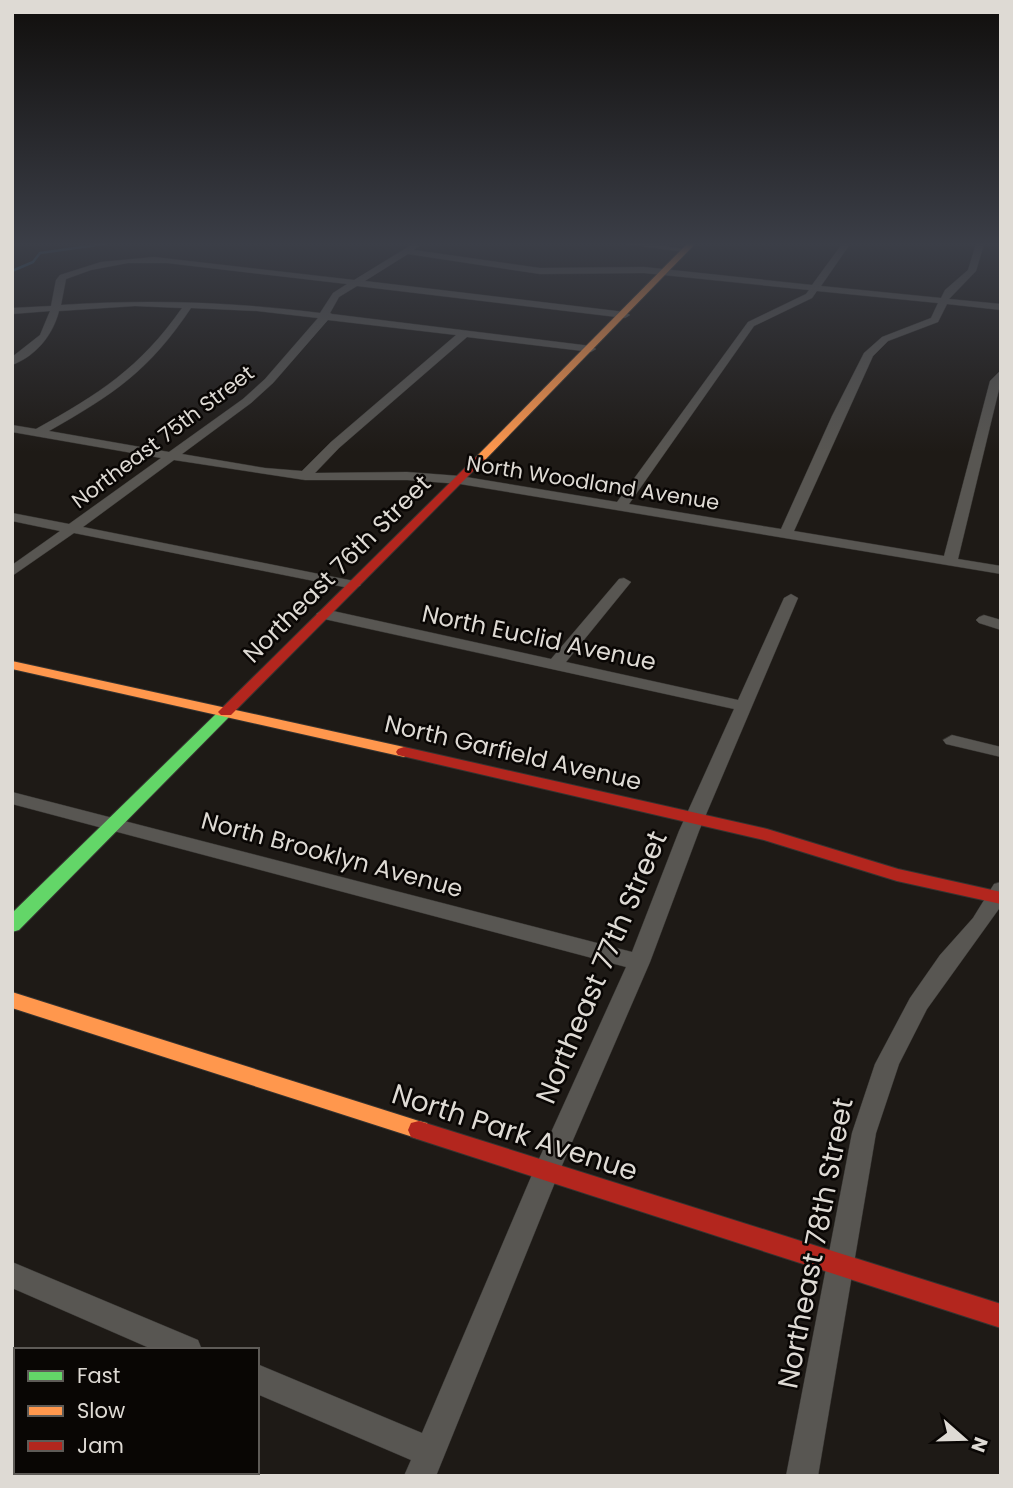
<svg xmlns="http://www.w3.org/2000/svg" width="1013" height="1488" viewBox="0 0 1013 1488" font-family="Poppins,sans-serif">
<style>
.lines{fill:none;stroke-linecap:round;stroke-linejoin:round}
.stream{stroke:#2d5d7f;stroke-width:2.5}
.street-casing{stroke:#363431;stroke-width:1}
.fast-casing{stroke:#363431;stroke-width:2}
.slow-casing{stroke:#363431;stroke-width:2}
.jam-casing{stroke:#363431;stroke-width:2}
.street{fill:#585652;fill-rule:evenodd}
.fast{fill:#63d668;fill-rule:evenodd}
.slow{fill:#ff974d;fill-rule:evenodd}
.jam{fill:#b3261e;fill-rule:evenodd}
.labels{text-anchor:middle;stroke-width:5;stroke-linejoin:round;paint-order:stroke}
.far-street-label{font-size:21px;fill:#dedad4;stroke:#090604}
.street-label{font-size:24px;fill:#dedad4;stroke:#090604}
.near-street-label{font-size:28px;fill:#dedad4;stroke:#090604}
</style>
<rect width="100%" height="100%" fill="#1e1a16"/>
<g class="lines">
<polyline class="stream" points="12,271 33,262 40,253 104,244"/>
<g class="street-casing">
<g id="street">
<path d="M 413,244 L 419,246 L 414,250 L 540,268 L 644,267 L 812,285 L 842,244 L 850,244 L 821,286 L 941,298 L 945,290 L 968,270 L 976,244 L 984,244 L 976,271 L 949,299 L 1001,304 L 1001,310 L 947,304 L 938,322 L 888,341 L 873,356 L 794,531 L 944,556 L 990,381 L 1001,370 L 1001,381 L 958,559 L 1001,566 L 1001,574 L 460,484 L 407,480 L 305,480 L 174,460 L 83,527 L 354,581 L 361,585 L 354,589 L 74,533 L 12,576 L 12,565 L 60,531 L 12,521 L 12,513 L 69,524 L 161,458 L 12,432 L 12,425 L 36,429 C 99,394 140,368 182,308 L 135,306 L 59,311 C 53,335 36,356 12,365 L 12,357 L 40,335 L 50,311 L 12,314 L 12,308 L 51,306 L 56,280 L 60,275 L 101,262 L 154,257 L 354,280 ZM 408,254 L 540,274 L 644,273 L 809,290 L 806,294 L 748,322 L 617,502 L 460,476 L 407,472 L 315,473 L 339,448 L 467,337 L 591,352 L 596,349 L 591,346 L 332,314 L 330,313 L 339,297 L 357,286 L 625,318 L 630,315 L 625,312 L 365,281 ZM 128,263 L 167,263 L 347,284 L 333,293 L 320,313 C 233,302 148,299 61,305 L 66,279 L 91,270 ZM 817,291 L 938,303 L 931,318 L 882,337 L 864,353 L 832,416 L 781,529 L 629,504 L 754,326 L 812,298 ZM 191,308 L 257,311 L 318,318 L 265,379 L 243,399 L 169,452 L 49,431 C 114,394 149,371 191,308 ZM 328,320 L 456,335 L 331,442 L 302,471 L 265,468 L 182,454 L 251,403 L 273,383 Z"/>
<polygon points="626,244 653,244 689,250 685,252"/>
<polygon points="624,578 631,582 566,662 738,700 784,598 791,594 798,598 699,831 650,962 560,1170 436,1476 404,1476 411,1460 257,1394 257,1364 422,1433 534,1170 626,967 12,804 12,792 632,952 679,831 734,709 324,619 316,614 324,609 551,659 619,579"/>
<polygon points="984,615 1001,620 1001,630 979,623 976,620 979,617"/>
<polygon points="952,735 1001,747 1001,757 946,744 943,740"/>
<polygon points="1001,882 1001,906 927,1009 899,1064 876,1133 818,1476 786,1476 852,1133 875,1064 910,998 940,955 973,918 994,884"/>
<polygon points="12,1262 198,1340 202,1350 154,1350 12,1288"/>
</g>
</g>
<g class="fast-casing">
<polygon id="fast" points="226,707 231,709 234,712 231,715 19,930 12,932 12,913 221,709"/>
</g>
<g class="slow-casing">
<g id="slow">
<polygon points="687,244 695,244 484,461 476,461 476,457"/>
<polygon points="12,661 404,747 412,752 404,757 12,669"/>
<polygon points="12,992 419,1121 427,1123 430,1130 427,1137 419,1139 12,1008"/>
</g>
</g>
<g class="jam-casing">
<g id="jam">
<polygon points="476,457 485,459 231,715 221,715 218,712 221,709"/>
<polygon points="404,747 767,829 898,869 1001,892 1001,904 897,881 764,840 398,755 396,752 398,749"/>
<polygon points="419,1121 1001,1304 1001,1328 411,1137 408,1130 411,1123"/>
</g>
</g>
<use href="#street" class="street"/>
<use href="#fast" class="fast"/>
<use href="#slow" class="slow"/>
<use href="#jam" class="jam"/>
</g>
<linearGradient id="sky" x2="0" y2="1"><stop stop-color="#100e0c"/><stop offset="0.54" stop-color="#3b3e47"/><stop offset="1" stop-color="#3b3e47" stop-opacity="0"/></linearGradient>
<rect width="1013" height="452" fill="url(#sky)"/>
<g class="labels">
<g class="far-street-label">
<text transform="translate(163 437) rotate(-37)" y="7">Northeast 75th Street</text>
<text transform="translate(593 483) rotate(9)" y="7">North Woodland Avenue</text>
</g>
<g class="street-label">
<text transform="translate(337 569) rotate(-45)" y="8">Northeast 76th Street</text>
<text transform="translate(539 638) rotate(12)" y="8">North Euclid Avenue</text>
<text transform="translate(513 753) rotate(13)" y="8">North Garfield Avenue</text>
<text transform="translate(332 855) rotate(15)" y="8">North Brooklyn Avenue</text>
</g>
<g class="near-street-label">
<text transform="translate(601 967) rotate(-67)" y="10">Northeast 77th Street</text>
<text transform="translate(515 1132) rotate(18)" y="10">North Park Avenue</text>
<text transform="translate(815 1243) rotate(-79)" y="10">Northeast 78th Street</text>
</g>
</g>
<rect width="1013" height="1488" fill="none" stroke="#dedad4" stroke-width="28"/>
<rect x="14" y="1348" width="245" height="126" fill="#090604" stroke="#5e5b57" stroke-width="2"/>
<rect x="28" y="1371" width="35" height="10" fill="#63d668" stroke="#5e5b57" stroke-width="2"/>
<text x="77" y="1383" font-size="21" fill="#dedad4">Fast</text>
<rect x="28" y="1406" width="35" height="10" fill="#ff974d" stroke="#5e5b57" stroke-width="2"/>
<text x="77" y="1418" font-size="21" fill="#dedad4">Slow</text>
<rect x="28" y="1441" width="35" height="10" fill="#b3261e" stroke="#5e5b57" stroke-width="2"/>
<text x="77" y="1453" font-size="21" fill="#dedad4">Jam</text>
<g transform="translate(964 1439) rotate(110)" stroke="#090604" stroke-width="5" paint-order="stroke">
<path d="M0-5L12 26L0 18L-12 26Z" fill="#dedad4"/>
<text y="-10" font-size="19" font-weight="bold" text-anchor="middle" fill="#dedad4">N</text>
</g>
</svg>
